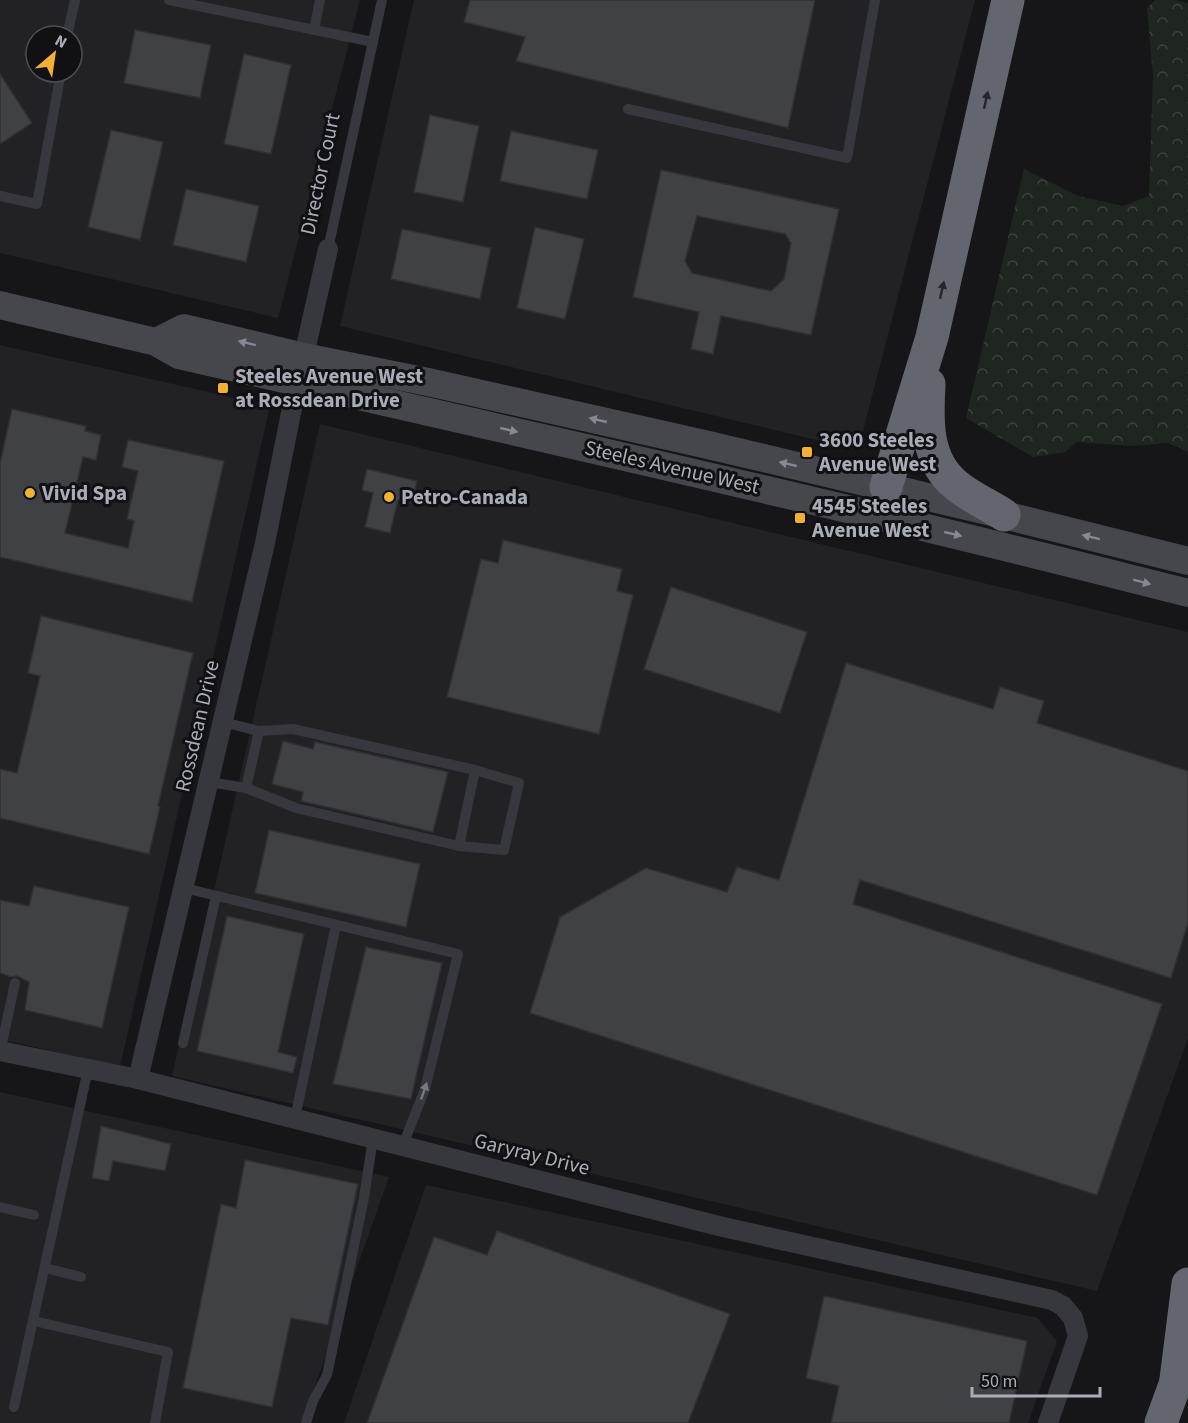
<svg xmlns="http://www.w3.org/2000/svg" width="1188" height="1423" viewBox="0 0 1188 1423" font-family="'Source Sans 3',sans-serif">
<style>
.built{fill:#222225;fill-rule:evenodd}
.forest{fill:url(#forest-crowns)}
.building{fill:#404145;stroke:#303034;stroke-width:1.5;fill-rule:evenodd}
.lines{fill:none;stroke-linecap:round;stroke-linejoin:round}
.lane{stroke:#37383d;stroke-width:10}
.street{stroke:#37383d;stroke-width:20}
.secondary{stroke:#45474d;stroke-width:28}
.highway{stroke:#63666e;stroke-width:33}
.oneway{fill:#26262a}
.oneway2{fill:#858993}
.oneway3{fill:#757881}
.poi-dot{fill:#f2b134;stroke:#111113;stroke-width:2}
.labels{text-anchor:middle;stroke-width:6;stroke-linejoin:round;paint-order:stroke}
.street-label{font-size:21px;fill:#a8adb8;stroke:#111113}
.poi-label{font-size:21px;font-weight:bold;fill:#a8adb8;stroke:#111113;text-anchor:start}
</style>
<defs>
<pattern id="forest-crowns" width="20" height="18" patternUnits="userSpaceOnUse" patternTransform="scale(1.5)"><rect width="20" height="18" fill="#1e261f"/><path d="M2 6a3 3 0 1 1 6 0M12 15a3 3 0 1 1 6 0" fill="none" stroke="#3c433d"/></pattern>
</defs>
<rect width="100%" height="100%" fill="#161618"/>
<g class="built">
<path d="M 0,0 L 360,0 L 278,318 L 0,253 ZM 36,36 L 72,36 L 72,72 L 36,72 Z"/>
<polygon points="414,0 975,0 858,450 340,326"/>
<polygon points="0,345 270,406 120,1067 0,1039"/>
<polygon points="320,424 1188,632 1188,1038 1097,1291 172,1076"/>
<polygon points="0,1092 389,1177 302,1423 0,1423"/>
<polygon points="426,1185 1038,1318 1057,1341 1028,1423 344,1423"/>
</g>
<polygon class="forest" points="1155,0 1175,0 1188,3 1188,452 1168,443 1132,446 1077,442 1065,452 1033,457 966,418 1024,169 1078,196 1123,206 1149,196 1153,75 1147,8"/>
<g class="building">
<polygon points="470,0 815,0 788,128 516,61 525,37 464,22"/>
<polygon points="135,30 211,45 200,98 124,83"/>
<polygon points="244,54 291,65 271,154 224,144"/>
<polygon points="0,74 32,123 0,144"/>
<polygon points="430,115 479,126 463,202 414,192"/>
<polygon points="111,130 163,142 140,240 88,227"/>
<polygon points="511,131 598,150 587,199 500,181"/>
<path d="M 661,170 L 839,209 L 811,335 L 721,316 L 713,354 L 691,349 L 699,312 L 633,297 ZM 697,216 L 785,234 L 791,243 L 784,279 L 771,291 L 692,273 L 685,261 Z"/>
<polygon points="186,189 259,206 246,262 173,245"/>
<polygon points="535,227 584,239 565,319 517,308"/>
<polygon points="402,229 491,248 480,299 391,279"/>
<polygon points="12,409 86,426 85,431 101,435 96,460 83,457 65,533 128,548 134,521 127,519 138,471 122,467 128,440 224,461 192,602 0,557 0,463"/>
<polygon points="367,469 417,481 412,503 398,500 390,533 365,527 373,493 362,490"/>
<polygon points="503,540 622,569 617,591 633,595 599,734 447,697 481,559 498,563"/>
<polygon points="671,587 807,632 780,713 644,669"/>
<polygon points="41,616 193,653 158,806 160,807 149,854 0,818 0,769 17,773 40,676 28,673"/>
<polygon points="846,663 993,709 1000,687 1044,701 1037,723 1188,771 1188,923 1171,978 860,880 853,904 1162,1004 1097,1195 530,1013 560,917 646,868 727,892 737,867 779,880"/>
<polygon points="283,741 313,749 315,742 448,772 433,832 301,801 303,792 272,784"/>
<polygon points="269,830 420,864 406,927 255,893"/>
<polygon points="34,886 129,907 102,1028 25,1010 29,982 17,976 11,977 0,973 0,900 29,906"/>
<polygon points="227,916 304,934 278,1052 297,1057 293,1073 197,1051"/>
<polygon points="366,947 442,963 411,1099 333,1084"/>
<polygon points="101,1126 171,1144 165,1171 113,1161 109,1181 92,1178"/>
<polygon points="245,1160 358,1184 328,1325 291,1318 272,1407 183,1388 221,1204 236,1208"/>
<polygon points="497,1231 730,1314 688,1423 367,1423 434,1237 487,1255"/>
<polygon points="824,1296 1027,1341 1009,1423 831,1423 839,1386 806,1378"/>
</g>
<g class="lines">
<g class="lane">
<polyline points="169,0 373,42"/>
<polyline points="314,30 320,0"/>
<polyline points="67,36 75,0"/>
<polyline points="628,109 847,158 875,0"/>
<polyline points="0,196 37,204 61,72"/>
<polyline points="328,249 382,0"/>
<polyline points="209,782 246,788 259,731 223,722"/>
<polyline points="246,788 296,808 459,846 475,770 293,729 259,731"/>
<polyline points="459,846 504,850 519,783 475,770"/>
<polyline points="184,888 458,954 425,1089 403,1145"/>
<polyline points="183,1043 216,896"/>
<polyline points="0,1052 15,983"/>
<polyline points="295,1118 336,925"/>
<polyline points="0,1207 34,1215"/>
<polyline points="45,1268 81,1277"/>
<polyline points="34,1321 168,1352 155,1423"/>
<polyline points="14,1407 88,1069"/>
<polyline points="306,1423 313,1401 327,1375 364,1198 373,1138"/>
</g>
<g class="street">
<polyline points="0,1051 138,1079 723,1227 1052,1300 1063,1306 1073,1318 1078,1336 1048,1423"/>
<polyline points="138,1079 265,543 291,413 328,249"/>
</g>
<g class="secondary">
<path d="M 0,305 L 156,342 L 179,355 C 516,432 853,507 1188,593"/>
<polyline points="156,342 184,328 304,357 428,382 704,444 1004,515 1188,561"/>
</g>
<g class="highway">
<path d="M 929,384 C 927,420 925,460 956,485 C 970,497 989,505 1004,515"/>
<polyline points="886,487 932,337 1008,0"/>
<polyline points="1176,1379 1188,1284"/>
<polyline points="1161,1423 1184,1360"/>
</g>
</g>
<defs><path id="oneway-solid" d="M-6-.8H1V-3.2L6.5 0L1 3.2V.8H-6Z" transform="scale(1.5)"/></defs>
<g class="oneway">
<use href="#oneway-solid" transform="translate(986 100) rotate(-77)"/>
<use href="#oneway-solid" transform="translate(942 290) rotate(-77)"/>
</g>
<g class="oneway2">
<use href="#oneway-solid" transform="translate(247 343) rotate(-166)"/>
<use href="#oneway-solid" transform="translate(598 420) rotate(-167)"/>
<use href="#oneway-solid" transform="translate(509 430) rotate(13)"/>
<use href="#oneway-solid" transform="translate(788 464) rotate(-167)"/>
<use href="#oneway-solid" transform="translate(953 534) rotate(13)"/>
<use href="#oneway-solid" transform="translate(1091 537) rotate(-166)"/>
<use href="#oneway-solid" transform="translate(1142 582) rotate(15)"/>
</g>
<use class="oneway3" href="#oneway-solid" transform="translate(424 1091) rotate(-71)"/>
<g class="poi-dot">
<rect x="217" y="382" width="12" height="12" rx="3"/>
<rect x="801" y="446" width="12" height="12" rx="3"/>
<circle cx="30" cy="493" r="6"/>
<circle cx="389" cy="497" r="6"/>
<rect x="794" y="512" width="12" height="12" rx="3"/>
</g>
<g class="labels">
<g class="street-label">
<text transform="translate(320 174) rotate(-78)" y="7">Director Court</text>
<text transform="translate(672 467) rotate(13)" y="7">Steeles Avenue West</text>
<text transform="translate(197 726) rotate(-77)" y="7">Rossdean Drive</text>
<text transform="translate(532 1154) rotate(14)" y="7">Garyray Drive</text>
</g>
<g class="poi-label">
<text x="235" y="383">Steeles Avenue West<tspan x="235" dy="24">at Rossdean Drive</tspan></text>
<text x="819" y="447">3600 Steeles<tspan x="819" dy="24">Avenue West</tspan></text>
<text x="42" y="500">Vivid Spa</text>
<text x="401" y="504">Petro-Canada</text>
<text x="812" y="513">4545 Steeles<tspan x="812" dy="24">Avenue West</tspan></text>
</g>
</g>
<g transform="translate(54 54) rotate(29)"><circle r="28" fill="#111113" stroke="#4d4f55" stroke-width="1.5"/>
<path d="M0-4.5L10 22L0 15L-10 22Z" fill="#f2b134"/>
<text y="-9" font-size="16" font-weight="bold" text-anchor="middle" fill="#a8adb8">N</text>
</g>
<path d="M972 1387v9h128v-9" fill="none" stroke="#a8adb8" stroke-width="3"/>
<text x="981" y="1387" font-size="18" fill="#a8adb8" stroke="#111113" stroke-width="4.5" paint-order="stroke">50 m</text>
</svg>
